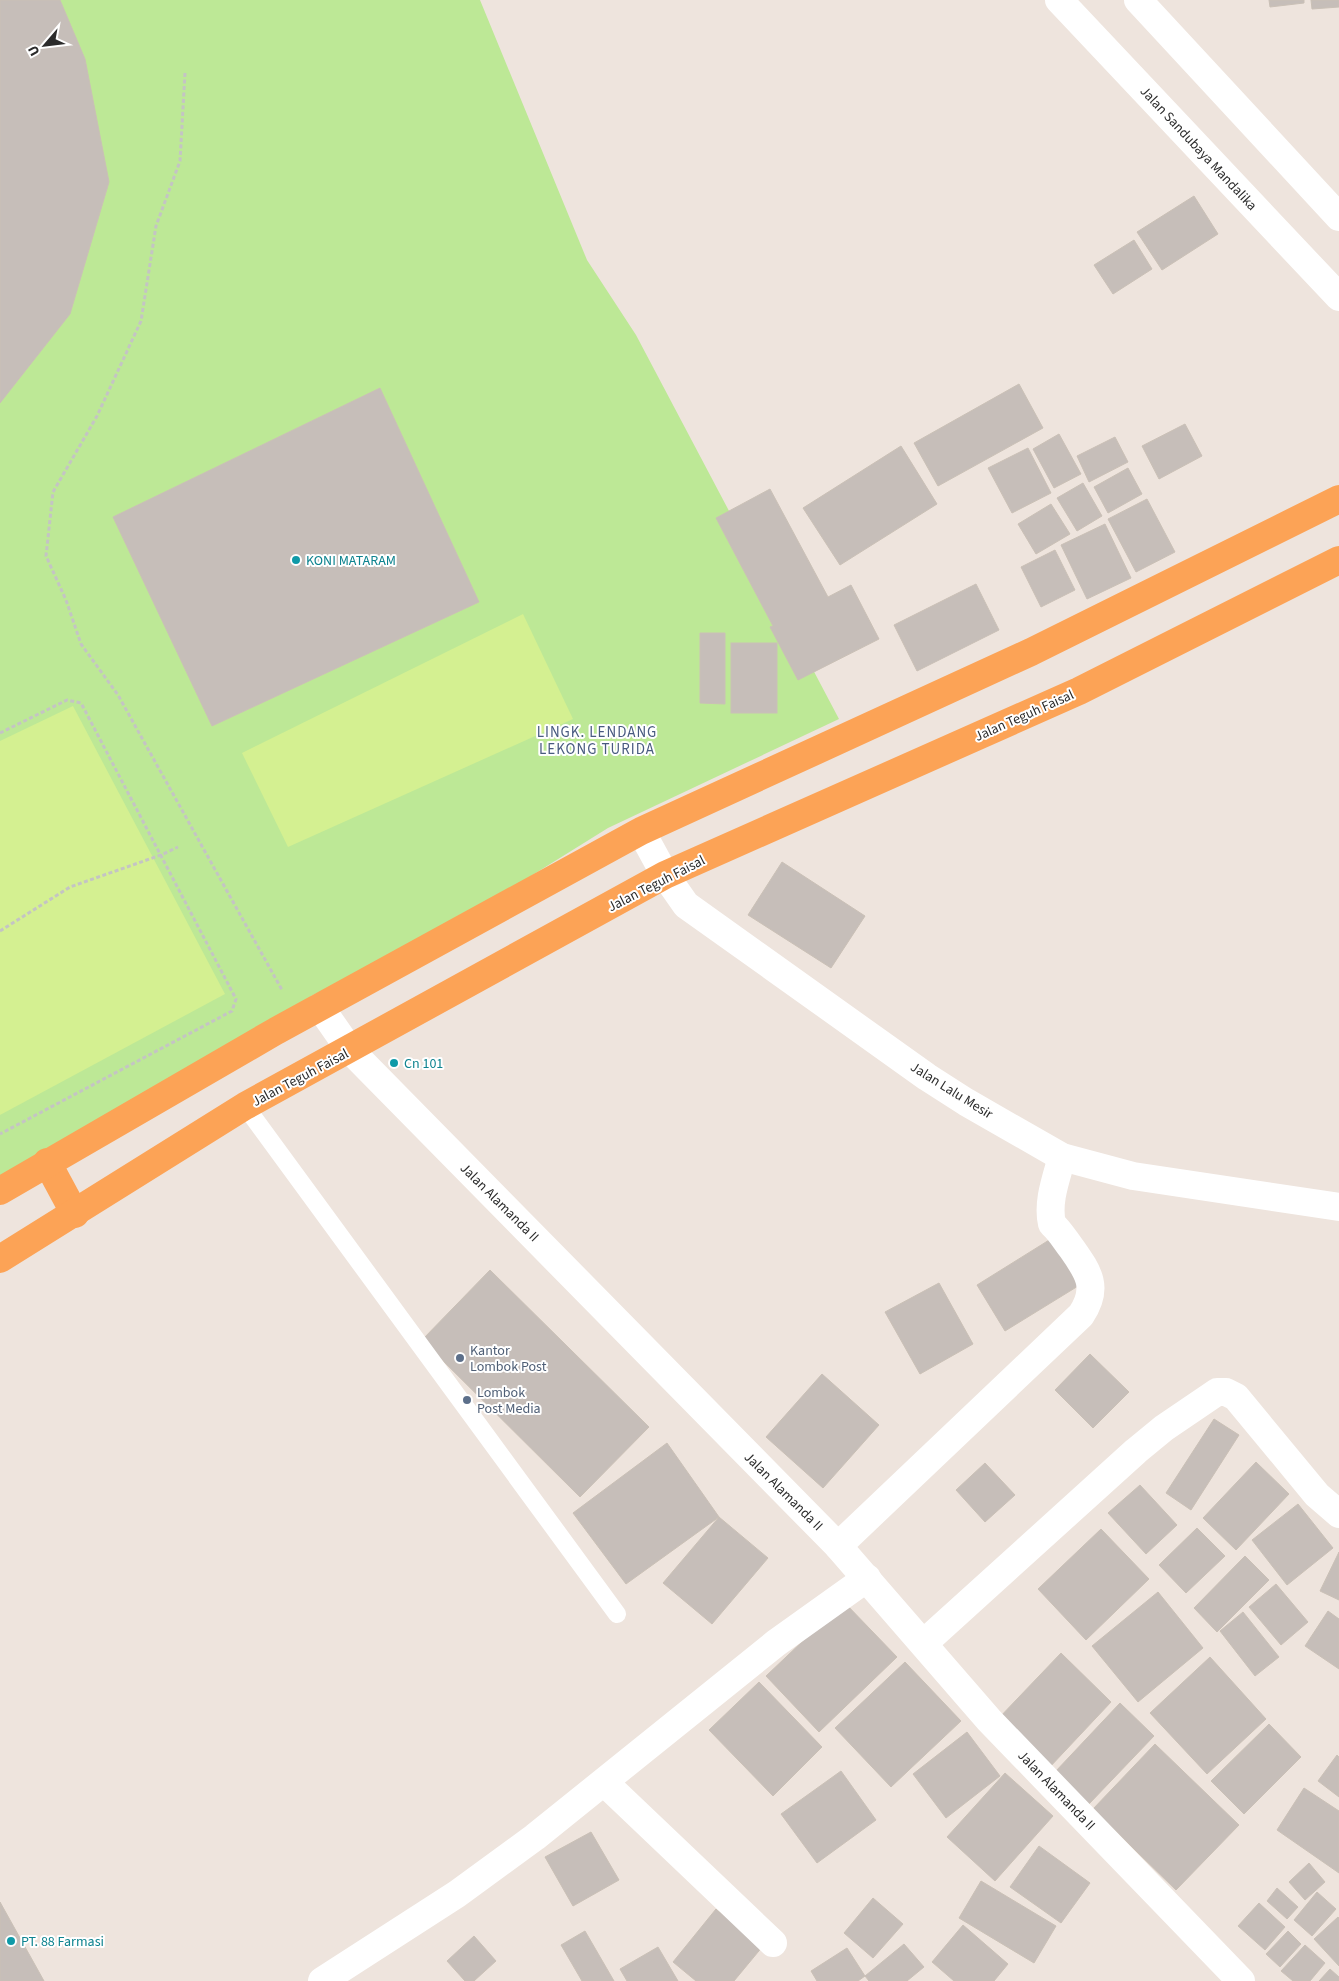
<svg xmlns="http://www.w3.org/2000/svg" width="1339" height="1981" viewBox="0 0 1339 1981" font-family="'Source Sans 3',sans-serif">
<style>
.green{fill:#bde896}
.pitch{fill:#d4f091}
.building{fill:#c6beb9;stroke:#cac0b6}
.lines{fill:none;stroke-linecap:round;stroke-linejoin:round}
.path{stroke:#c4c4c4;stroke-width:3;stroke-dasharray:4 2.5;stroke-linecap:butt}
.service{stroke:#fff;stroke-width:18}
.minor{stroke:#fff;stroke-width:28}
.tertiary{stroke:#fff;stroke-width:28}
.secondary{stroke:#fff;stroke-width:28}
.trunk{stroke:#fca356;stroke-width:28}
.culture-dot{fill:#0f9aa8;stroke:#fff;stroke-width:2}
.service-dot{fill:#5c6f8a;stroke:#fff;stroke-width:2}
.labels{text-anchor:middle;stroke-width:4;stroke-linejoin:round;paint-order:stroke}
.street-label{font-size:14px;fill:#2b2b2b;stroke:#fff}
.culture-label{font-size:14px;fill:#0d838f;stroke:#fff;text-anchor:start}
.service-label{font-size:14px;fill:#4e5e75;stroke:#fff;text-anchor:start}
.neighbourhood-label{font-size:15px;letter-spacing:1px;fill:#485a7f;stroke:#fff}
</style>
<rect width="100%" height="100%" fill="#eee4dd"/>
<polygon class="green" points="0,0 480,0 587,260 636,335 839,719 608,828 320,1007 0,1179"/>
<g class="pitch">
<polygon points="523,614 573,719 288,847 242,753"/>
<polygon points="73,706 225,994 0,1115 0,741"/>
</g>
<g class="building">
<polygon points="0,0 60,0 85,59 109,182 70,314 0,403"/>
<polygon points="1269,0 1304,0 1304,3 1270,7"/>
<polygon points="1311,0 1339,0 1339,7 1312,9"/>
<polygon points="1194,196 1218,234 1162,270 1137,232"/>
<polygon points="1134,240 1152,269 1113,294 1094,265"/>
<polygon points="1019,384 1043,428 938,486 914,443"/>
<polygon points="380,388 479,602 212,726 113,517"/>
<polygon points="1185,424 1202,456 1159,479 1142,446"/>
<polygon points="1059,434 1081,474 1054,488 1033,449"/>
<polygon points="1115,437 1128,462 1089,482 1077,456"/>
<polygon points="901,446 937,504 840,565 803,508"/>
<polygon points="1028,448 1051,493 1012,513 988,468"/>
<polygon points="1128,468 1142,494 1108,513 1094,487"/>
<polygon points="1083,483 1102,516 1077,531 1057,498"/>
<polygon points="770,489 828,597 851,585 879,639 798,680 770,627 773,626 716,518"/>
<polygon points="1147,499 1175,552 1136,572 1108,519"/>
<polygon points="1051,504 1070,534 1036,554 1018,524"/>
<polygon points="1105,524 1131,578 1087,599 1061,545"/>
<polygon points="1055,550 1075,590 1041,607 1021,567"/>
<polygon points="976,584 999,630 917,671 894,625"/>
<polygon points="700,633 725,633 725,704 700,703"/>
<rect x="731" y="643" width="46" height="70"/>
<polygon points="782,862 865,916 831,968 748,915"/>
<polygon points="1054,1237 1083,1283 1005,1331 977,1285"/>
<polygon points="490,1270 649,1427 580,1497 422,1340"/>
<polygon points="939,1283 973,1344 920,1374 885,1312"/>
<polygon points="1090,1354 1129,1392 1093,1428 1055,1390"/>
<polygon points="822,1374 879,1425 823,1488 766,1437"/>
<polygon points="1214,1419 1239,1435 1191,1510 1166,1493"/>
<polygon points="667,1443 719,1517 626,1584 573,1513"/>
<polygon points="1256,1462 1289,1494 1236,1550 1203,1518"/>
<polygon points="985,1463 1015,1495 985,1522 956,1490"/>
<polygon points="1140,1485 1177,1525 1146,1554 1108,1513"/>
<polygon points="1298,1504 1333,1548 1287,1585 1252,1540"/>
<polygon points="719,1517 768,1558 712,1624 663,1583"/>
<polygon points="1197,1528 1225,1556 1186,1593 1159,1565"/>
<polygon points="1101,1529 1149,1579 1086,1640 1038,1589"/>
<polygon points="1339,1552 1339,1600 1320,1591"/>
<polygon points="1245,1556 1269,1580 1217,1632 1194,1608"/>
<polygon points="1276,1584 1308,1622 1281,1645 1249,1607"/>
<polygon points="1158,1592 1203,1648 1138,1702 1092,1646"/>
<polygon points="844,1602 897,1657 819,1732 766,1676"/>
<polygon points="1328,1611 1339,1619 1339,1669 1305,1646"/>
<polygon points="1243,1612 1279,1657 1255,1676 1220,1631"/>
<polygon points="1061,1653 1111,1702 1048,1769 997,1720"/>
<polygon points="1210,1657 1266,1719 1207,1774 1150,1713"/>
<polygon points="905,1662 961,1721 891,1787 835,1728"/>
<polygon points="759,1682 822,1747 773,1796 709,1730"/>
<polygon points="1120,1703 1154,1736 1089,1804 1055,1772"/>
<polygon points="1269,1724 1301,1757 1244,1814 1211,1781"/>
<polygon points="967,1732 1000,1776 946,1818 913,1774"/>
<polygon points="1155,1744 1239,1825 1176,1890 1093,1809"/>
<polygon points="1337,1755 1339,1757 1339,1797 1318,1781"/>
<polygon points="841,1771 876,1820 817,1863 781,1814"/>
<polygon points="1005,1773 1053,1816 995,1881 947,1837"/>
<polygon points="1304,1788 1339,1811 1339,1873 1277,1830"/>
<polygon points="591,1832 619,1880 573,1906 545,1857"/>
<polygon points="1039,1846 1090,1883 1061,1923 1010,1887"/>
<polygon points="1309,1863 1325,1882 1305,1900 1289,1882"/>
<polygon points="981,1881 1056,1926 1034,1963 959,1918"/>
<polygon points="1277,1888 1298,1907 1287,1919 1267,1901"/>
<polygon points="1317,1892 1336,1909 1312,1936 1294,1920"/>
<polygon points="873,1898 903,1924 873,1958 844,1933"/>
<polygon points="0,1902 44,1981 0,1981"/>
<polygon points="1259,1903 1285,1927 1265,1950 1238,1926"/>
<polygon points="716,1909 763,1946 734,1981 696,1981 673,1962"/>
<polygon points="1338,1917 1339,1918 1339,1966 1314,1939"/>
<polygon points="963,1925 1008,1964 994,1981 954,1981 932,1962"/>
<polygon points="585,1931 614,1981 582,1981 561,1945"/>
<polygon points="1288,1931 1301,1944 1280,1967 1266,1954"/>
<polygon points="474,1936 496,1961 474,1981 465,1981 447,1961"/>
<polygon points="904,1944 924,1967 907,1981 869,1981 865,1976"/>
<polygon points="1305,1945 1325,1963 1310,1981 1293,1981 1281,1971"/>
<polygon points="658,1947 678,1981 627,1981 620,1969"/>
<polygon points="847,1948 865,1976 858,1981 817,1981 811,1971"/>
<polygon points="1330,1969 1339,1977 1339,1981 1319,1981"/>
</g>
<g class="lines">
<g class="path">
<polyline points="185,73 180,161 156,226 141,321 97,416 53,492 46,556 66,600 81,644 118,695 282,990"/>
<polyline points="0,733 67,700 81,703 236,999 232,1011 0,1134"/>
<polyline points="0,931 70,887 161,855 178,847"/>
</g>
<polyline class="service" points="245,1106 617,1614"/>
<g class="minor">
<polyline points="320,1007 350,1050 838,1546 989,1720 1241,1981"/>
<path d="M 838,1546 L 1081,1315 C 1099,1288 1089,1273 1072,1249 C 1065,1240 1060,1231 1052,1224 C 1047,1202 1056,1179 1062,1157"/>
<polyline points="924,1643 1136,1451 1164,1428 1217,1392 1226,1392 1236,1397 1317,1495 1339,1514"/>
<polyline points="605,1783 773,1943"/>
<polyline points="322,1981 457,1894 535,1837 776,1643 867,1578"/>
</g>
<polyline class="tertiary" points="641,831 665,875 686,905 927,1077 966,1102 1062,1157 1133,1176 1339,1207"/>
<g class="secondary">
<polyline points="1059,0 1339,297"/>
<polyline points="1138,0 1339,217"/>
</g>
<g class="trunk">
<polyline points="47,1162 75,1214"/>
<polyline points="0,1191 276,1031 641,831 1031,652 1339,499"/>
<polyline points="0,1259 245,1106 665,875 1079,691 1339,560"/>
</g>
</g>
<g class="culture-dot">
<circle cx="296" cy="560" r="5"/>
<circle cx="394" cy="1063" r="5"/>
<circle cx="11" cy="1941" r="5"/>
</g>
<g class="service-dot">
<circle cx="460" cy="1358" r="5"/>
<circle cx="467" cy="1400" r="5"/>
</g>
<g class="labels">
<g class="street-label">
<text transform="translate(1199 148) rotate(47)" y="5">Jalan Sandubaya Mandalika</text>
<text transform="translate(1024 715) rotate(-24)" y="5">Jalan Teguh Faisal</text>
<text transform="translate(656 883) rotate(-27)" y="5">Jalan Teguh Faisal</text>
<text transform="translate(300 1077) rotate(-28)" y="5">Jalan Teguh Faisal</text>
<text transform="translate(952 1090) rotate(32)" y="5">Jalan Lalu Mesir</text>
<text transform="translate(500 1202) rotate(45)" y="5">Jalan Alamanda II</text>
<text transform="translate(784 1491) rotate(45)" y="5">Jalan Alamanda II</text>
<text transform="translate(1057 1790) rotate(46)" y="5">Jalan Alamanda II</text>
</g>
<g class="culture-label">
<text x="306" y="565">KONI MATARAM</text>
<text x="404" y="1068">Cn 101</text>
<text x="21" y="1946">PT. 88 Farmasi</text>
</g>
<g class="service-label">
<text x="470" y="1355">Kantor<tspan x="470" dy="16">Lombok Post</tspan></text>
<text x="477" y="1397">Lombok<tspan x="477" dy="16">Post Media</tspan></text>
</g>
<g class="neighbourhood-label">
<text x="597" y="737">LINGK. LENDANG<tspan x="597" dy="17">LEKONG TURIDA</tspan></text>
</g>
</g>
<g transform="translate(45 45) rotate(242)" stroke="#ffffff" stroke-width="4" paint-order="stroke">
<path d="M0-4L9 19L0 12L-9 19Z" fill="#2b2b2b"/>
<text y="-8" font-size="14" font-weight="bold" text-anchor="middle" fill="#2b2b2b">U</text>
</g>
</svg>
